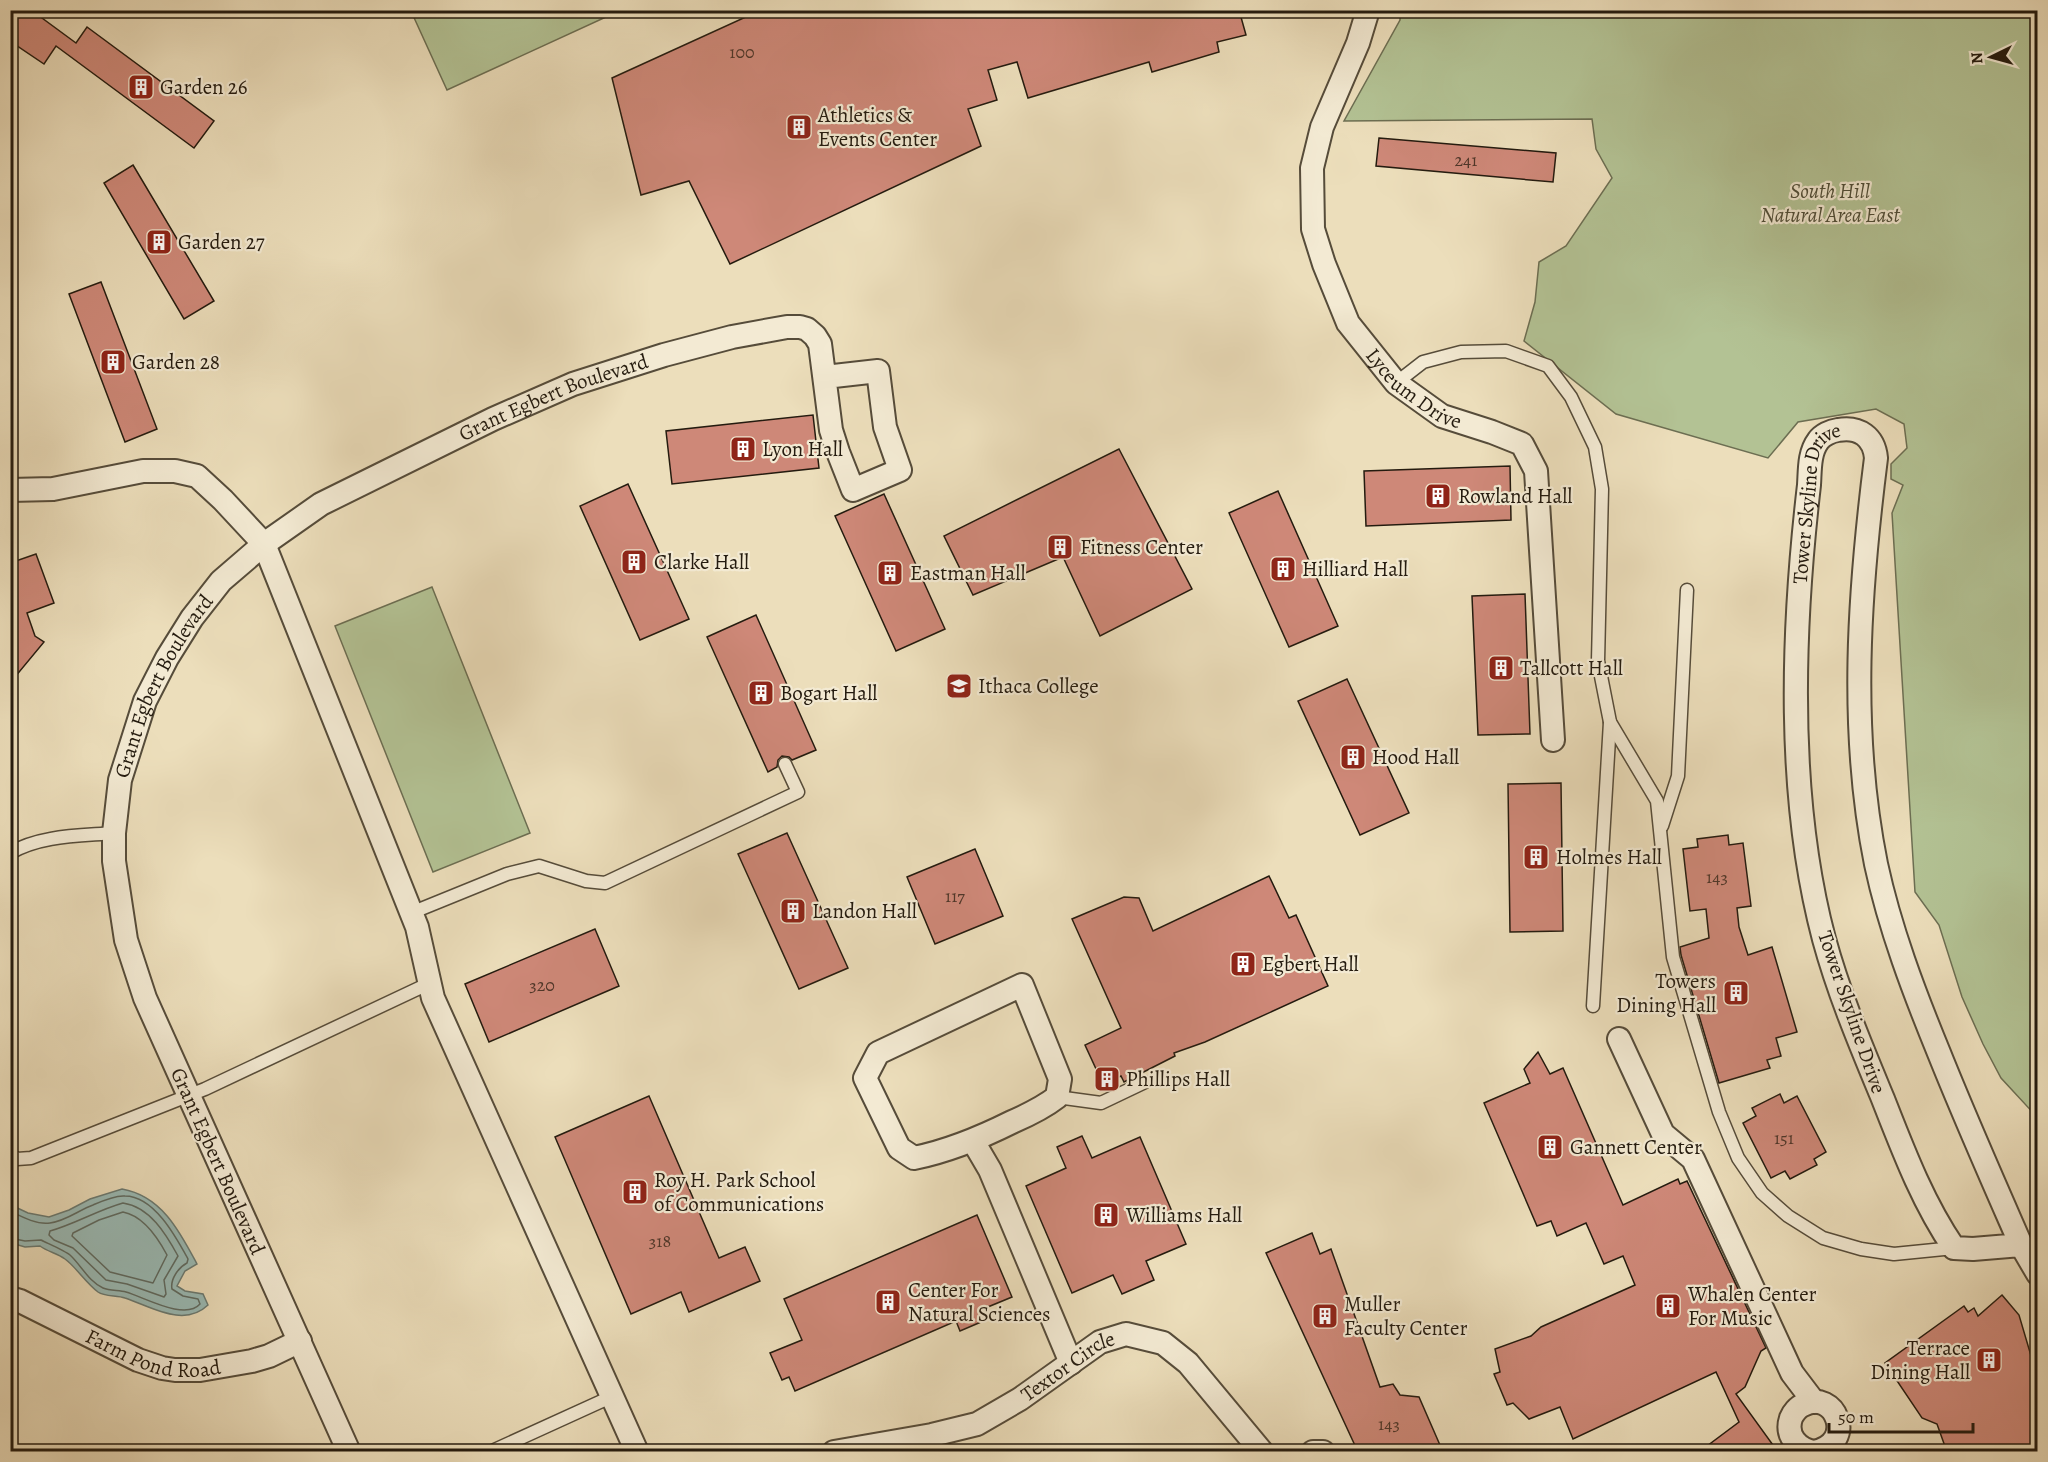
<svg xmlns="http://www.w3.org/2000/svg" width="2048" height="1462" viewBox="0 0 2048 1462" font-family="Alegreya,serif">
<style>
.green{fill:#b3c294;stroke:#6c6e52;stroke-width:1.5}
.water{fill:#9abbb6;stroke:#6b7b73;stroke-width:1.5}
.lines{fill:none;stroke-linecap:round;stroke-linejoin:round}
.shore{stroke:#5f6b62;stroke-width:1.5}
.building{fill:#ce8878;stroke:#241b0f;stroke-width:1.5}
.lane-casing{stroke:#564c3a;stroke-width:15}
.street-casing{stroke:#564c3a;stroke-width:26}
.lane{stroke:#f3ead3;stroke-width:12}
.street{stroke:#f3ead3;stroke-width:22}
.labels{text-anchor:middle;stroke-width:4.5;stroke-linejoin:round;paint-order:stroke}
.number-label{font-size:18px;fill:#4e3629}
.poi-label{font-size:21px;fill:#241b0f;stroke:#f3ead3;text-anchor:start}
.park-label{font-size:21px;font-style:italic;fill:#4f4d37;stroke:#f3ead3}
.street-label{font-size:21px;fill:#241b0f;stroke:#f3ead3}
</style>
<rect width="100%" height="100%" fill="#ecdebb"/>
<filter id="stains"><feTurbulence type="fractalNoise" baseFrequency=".00333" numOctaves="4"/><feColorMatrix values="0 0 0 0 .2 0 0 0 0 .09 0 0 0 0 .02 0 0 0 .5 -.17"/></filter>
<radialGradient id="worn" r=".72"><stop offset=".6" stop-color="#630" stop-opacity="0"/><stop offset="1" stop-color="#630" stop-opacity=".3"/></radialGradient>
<g class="green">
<polygon points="411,11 619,11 447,90"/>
<polygon points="1400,11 2037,11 2037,1117 2001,1078 1983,1044 1962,997 1939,925 1915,892 1892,513 1903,485 1891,479 1891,464 1907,448 1904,424 1876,409 1798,422 1768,458 1616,414 1524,341 1535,302 1539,262 1566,246 1612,178 1596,149 1592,119 1344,121 1400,20"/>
<polygon points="432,587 530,833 433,872 335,626"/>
</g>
<path class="water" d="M 122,1189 C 162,1196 180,1232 197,1264 L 185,1271 L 177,1286 L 185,1291 L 203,1294 L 208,1305 C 184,1328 152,1307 125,1298 C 117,1295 105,1297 98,1292 C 86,1283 75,1266 65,1259 C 57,1253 48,1252 40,1246 L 25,1247 L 11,1243 L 11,1205 L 28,1213 L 49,1217 L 69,1210 L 90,1199 Z"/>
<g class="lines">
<g class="shore">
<path d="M 123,1203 C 150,1207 166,1234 178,1256 L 164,1280 L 166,1294 L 164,1297 L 127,1284 L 106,1280 L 73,1248 L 54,1240 L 49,1235 L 50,1231 C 75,1224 98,1210 123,1203 Z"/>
<path d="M 10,1211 C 22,1217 37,1225 50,1223 C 66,1221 79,1210 93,1205 C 102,1201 115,1195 125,1196 C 154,1196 176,1237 188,1259 L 187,1263 C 179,1267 170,1279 172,1289 L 183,1296 L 198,1299 L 200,1304 C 185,1321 144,1297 126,1292 C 119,1290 110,1291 103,1288 C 89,1282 81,1265 70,1255 C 65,1251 49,1244 41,1240 L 25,1241 L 10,1238"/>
<path d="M 123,1212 C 144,1216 158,1238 167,1255 L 153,1283 L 110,1272 L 72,1236 L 73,1233 L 99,1220 Z"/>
</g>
</g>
<g class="building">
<polygon points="10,10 31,10 76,43 87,27 214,121 194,148 56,46 44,64 10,41"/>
<polygon points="761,10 1239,10 1246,35 1217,42 1219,52 1152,72 1149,62 1028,98 1017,62 988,70 997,100 968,109 981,146 730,264 689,181 641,195 612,78"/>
<polygon points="1379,138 1556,153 1553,182 1376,166"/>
<polygon points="133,165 214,301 184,319 104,183"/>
<polygon points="101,282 157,429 125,442 69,294"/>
<polygon points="813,415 819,468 672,484 666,431"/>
<polygon points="1119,449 1192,589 1100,636 1063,557 973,595 944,536"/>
<polygon points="1510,466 1511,520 1366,526 1364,471"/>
<polygon points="628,484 689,619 640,640 580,506"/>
<polygon points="1278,491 1338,626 1289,647 1229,513"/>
<polygon points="884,494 945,629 896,651 835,516"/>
<polygon points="36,554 54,603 27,613 35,636 44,642 10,683 10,563"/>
<polygon points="1525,594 1530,734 1478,735 1472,596"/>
<polygon points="756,615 816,750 792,760 789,757 782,756 778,760 777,767 768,772 707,637"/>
<polygon points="1347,679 1409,813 1360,835 1298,701"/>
<polygon points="1561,783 1563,931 1510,932 1508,784"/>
<polygon points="787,833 848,968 799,989 738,854"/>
<polygon points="1728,835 1729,845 1743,843 1751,906 1737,908 1739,927 1748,955 1772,947 1797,1032 1776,1038 1781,1056 1767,1060 1770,1068 1719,1083 1681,955 1680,947 1709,938 1706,909 1690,911 1683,849 1698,847 1697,839"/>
<polygon points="975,849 1003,916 935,944 907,877"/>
<polygon points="1269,876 1289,918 1296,915 1328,986 1205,1042 1174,1053 1175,1056 1124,1082 1121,1076 1103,1084 1085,1045 1121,1028 1072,919 1124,897 1139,898 1153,931"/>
<polygon points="595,929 619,986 489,1042 465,984"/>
<polygon points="1538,1052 1550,1074 1563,1068 1623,1205 1678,1179 1680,1184 1687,1181 1766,1348 1761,1351 1745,1387 1736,1394 1778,1452 1699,1452 1739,1422 1716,1372 1573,1439 1560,1407 1529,1419 1513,1403 1507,1405 1494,1374 1500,1372 1495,1349 1531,1336 1541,1327 1635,1285 1623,1256 1604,1264 1586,1223 1557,1236 1551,1221 1537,1226 1484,1103 1530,1083 1524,1069"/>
<polygon points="1780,1094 1784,1103 1797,1096 1826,1152 1814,1159 1817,1165 1790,1179 1785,1171 1771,1178 1743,1123 1756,1116 1752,1108"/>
<polygon points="649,1096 719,1258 745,1247 760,1281 689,1312 681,1292 631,1314 555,1137"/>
<polygon points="1082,1136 1092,1158 1140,1137 1186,1244 1146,1261 1154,1280 1122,1294 1113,1275 1072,1293 1026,1186 1066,1168 1057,1147"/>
<polygon points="977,1215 1012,1297 983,1309 988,1319 960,1331 956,1321 795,1391 789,1377 782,1380 770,1353 802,1340 784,1299"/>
<polygon points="1312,1233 1320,1254 1331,1249 1380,1387 1393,1384 1400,1395 1419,1397 1443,1452 1358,1452 1266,1253"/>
<polygon points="2002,1295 2019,1315 2037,1376 2037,1452 1947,1452 1937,1424 1922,1418 1885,1363 1964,1306 1968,1312 1974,1308 1978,1316"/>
</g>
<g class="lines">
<g class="lane-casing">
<g id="lane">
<polyline points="1396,383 1423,362 1461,352 1506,351 1548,366 1571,397 1595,447 1602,489 1598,661 1610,722 1657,801 1673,957 1719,1112 1738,1158 1762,1193 1788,1216 1823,1238 1861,1249 1894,1254 1954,1248"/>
<polyline points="1662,826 1678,776 1687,590"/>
<path d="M 10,853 C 41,835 79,836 114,833"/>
<polyline points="411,913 507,874 539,866 586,881 605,883 798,792 785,764"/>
<polyline points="1593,1006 1610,722"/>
<polyline points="1057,1097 1101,1103 1145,1082"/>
<polyline points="10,1154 17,1159 31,1158 205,1089 430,983"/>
<polyline points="490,1452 613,1396"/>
</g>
</g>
<g class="street-casing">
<g id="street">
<path id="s1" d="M 1368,10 L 1358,43 L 1322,127 L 1312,168 L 1313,229 L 1324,264 L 1348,323 L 1396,383 L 1442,416 L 1492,432 L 1522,444 L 1536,471 L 1553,740"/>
<polyline points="10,490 53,489 143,471 175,471 197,476 223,500 264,544 417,927 433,998 637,1452"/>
<path d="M 1022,985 L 1060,1079 L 1057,1097 C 1043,1108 1028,1115 1012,1122 C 980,1138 949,1151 914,1158 L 899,1148 L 865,1078 L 878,1053 Z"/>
<polyline points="1619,1039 1663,1134 1693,1159 1792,1373 1814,1402"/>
<polyline points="973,1141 990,1170 1071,1363"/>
<path id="s2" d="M 2021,1245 L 1973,1249 L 1954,1248 C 1923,1203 1903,1150 1883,1099 C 1861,1046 1839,994 1824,939 C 1786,796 1792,631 1809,485 C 1810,470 1809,453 1818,441 C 1822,435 1831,431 1838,430 C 1859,426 1874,437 1876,458 C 1859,592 1849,730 1876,864 C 1890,929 1914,992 1939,1053 C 1965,1118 1993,1181 2021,1245 L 2038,1274"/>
<path id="s3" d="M 10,1298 L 20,1301 L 138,1360 L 162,1368 L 175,1370 L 200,1370 L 252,1361 L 269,1356 L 300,1341"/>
<path id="s4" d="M 349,1452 L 145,998 L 126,940 L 114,861 L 114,833 L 120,780 L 145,701 L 167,658 L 192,618 L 221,581 L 264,544 L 321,504 L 493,419 L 573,384 L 664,355 L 732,337 L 787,327 L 800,327 L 807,329 L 815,336 L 820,344 L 831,430 L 838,452 L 853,490 L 900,470 L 885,427 L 878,371 L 825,377"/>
<path id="s5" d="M 834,1452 L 932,1435 L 977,1424 L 1020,1399 L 1100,1342 L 1126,1334 L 1163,1343 L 1188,1363 L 1262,1452"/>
<polyline points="1313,1452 1323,1452"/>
<path d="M 1814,1452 C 1798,1449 1785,1436 1791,1418 C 1793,1413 1798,1407 1803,1405 C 1835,1388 1858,1443 1814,1452"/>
</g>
</g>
<use href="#lane" class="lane"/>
<use href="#street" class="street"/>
</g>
<defs>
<g id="building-square" transform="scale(1.35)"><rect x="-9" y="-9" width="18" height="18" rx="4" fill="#8f2418" stroke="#f3ead3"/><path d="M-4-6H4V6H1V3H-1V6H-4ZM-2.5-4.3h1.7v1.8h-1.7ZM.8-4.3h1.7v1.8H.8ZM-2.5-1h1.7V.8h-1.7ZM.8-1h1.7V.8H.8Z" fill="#fff"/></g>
<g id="university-square" transform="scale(1.35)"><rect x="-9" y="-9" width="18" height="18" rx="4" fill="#8f2418" stroke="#f3ead3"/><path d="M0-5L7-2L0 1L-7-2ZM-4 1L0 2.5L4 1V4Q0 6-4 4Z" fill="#fff"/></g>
</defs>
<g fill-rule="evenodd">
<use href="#building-square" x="141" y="87"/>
<use href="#building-square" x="799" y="127"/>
<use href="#building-square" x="159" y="242"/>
<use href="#building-square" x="113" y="362"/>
<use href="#building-square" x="743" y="449"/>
<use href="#building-square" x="1438" y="496"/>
<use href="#building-square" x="1060" y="547"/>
<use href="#building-square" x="634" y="562"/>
<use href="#building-square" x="1283" y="569"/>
<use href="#building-square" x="890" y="573"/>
<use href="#building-square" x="1501" y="668"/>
<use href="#university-square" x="959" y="686"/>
<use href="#building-square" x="761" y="693"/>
<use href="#building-square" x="1353" y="757"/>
<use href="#building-square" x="1536" y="857"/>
<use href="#building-square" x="793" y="911"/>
<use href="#building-square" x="1243" y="964"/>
<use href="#building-square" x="1736" y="993"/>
<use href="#building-square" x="1107" y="1079"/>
<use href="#building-square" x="1550" y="1147"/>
<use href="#building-square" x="635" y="1192"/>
<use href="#building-square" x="1106" y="1215"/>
<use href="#building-square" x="888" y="1302"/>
<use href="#building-square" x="1668" y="1306"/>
<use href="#building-square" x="1325" y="1316"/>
<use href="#building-square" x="1989" y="1360"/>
</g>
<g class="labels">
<g class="number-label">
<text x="742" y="58">100</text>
<text x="1466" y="166">241</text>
<text x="1717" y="883">143</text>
<text x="955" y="902">117</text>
<text x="542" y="991">320</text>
<text x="1784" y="1144">151</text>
<text x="660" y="1247">318</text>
<text x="1389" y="1430">143</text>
</g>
<g class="poi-label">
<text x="160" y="94">Garden 26</text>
<text x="818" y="122">Athletics &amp;<tspan x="818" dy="24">Events Center</tspan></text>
<text x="178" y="249">Garden 27</text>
<text x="132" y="369">Garden 28</text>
<text x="762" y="456">Lyon Hall</text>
<text x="1458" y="503">Rowland Hall</text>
<text x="1080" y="554">Fitness Center</text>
<text x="654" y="569">Clarke Hall</text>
<text x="1302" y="576">Hilliard Hall</text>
<text x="910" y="580">Eastman Hall</text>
<text x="1520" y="675">Tallcott Hall</text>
<text x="978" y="693">Ithaca College</text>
<text x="780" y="700">Bogart Hall</text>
<text x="1372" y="764">Hood Hall</text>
<text x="1556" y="864">Holmes Hall</text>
<text x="812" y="918">Landon Hall</text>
<text x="1262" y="971">Egbert Hall</text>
<text x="1716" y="988" text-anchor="end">Towers<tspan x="1716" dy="24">Dining Hall</tspan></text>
<text x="1126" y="1086">Phillips Hall</text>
<text x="1570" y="1154">Gannett Center</text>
<text x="654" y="1187">Roy H. Park School<tspan x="654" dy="24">of Communications</tspan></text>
<text x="1126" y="1222">Williams Hall</text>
<text x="908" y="1297">Center For<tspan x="908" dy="24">Natural Sciences</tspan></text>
<text x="1688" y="1301">Whalen Center<tspan x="1688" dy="24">For Music</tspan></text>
<text x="1344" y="1311">Muller<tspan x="1344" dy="24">Faculty Center</tspan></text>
<text x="1970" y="1355" text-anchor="end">Terrace<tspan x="1970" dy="24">Dining Hall</tspan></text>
</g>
<g class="park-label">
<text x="1830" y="198">South Hill<tspan x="1830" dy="24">Natural Area East</tspan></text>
</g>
<g class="street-label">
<text dy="7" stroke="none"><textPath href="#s1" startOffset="424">Lyceum Drive</textPath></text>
<text dy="7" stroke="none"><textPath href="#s4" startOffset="1328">Grant Egbert Boulevard</textPath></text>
<text dy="7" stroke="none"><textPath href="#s2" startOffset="846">Tower Skyline Drive</textPath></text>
<text dy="7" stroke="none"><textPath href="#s4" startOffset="824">Grant Egbert Boulevard</textPath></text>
<text transform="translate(1852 1012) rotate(71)" y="7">Tower Skyline Drive</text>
<text transform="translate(218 1161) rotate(66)" y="7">Grant Egbert Boulevard</text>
<text dy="7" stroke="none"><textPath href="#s3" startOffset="156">Farm Pond Road</textPath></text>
<text dy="7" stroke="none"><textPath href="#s5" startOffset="254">Textor Circle</textPath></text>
</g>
</g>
<rect width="2048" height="1462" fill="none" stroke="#ecdebb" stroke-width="36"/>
<rect x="12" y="12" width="2024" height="1438" fill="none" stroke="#241b0f" stroke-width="3"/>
<rect x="18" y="18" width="2012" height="1426" fill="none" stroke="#241b0f" stroke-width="1.5"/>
<g transform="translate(1991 57) rotate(265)" stroke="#f3ead3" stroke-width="4.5" paint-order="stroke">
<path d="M0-4.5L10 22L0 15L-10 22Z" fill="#241b0f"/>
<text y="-9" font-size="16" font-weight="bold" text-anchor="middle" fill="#241b0f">N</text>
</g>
<path d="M1829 1423v9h144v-9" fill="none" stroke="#241b0f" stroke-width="3"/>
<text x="1838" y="1423" font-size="18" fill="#241b0f" stroke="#f3ead3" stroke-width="4.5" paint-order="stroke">50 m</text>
<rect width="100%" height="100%" filter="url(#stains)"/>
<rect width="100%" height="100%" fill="url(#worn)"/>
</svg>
